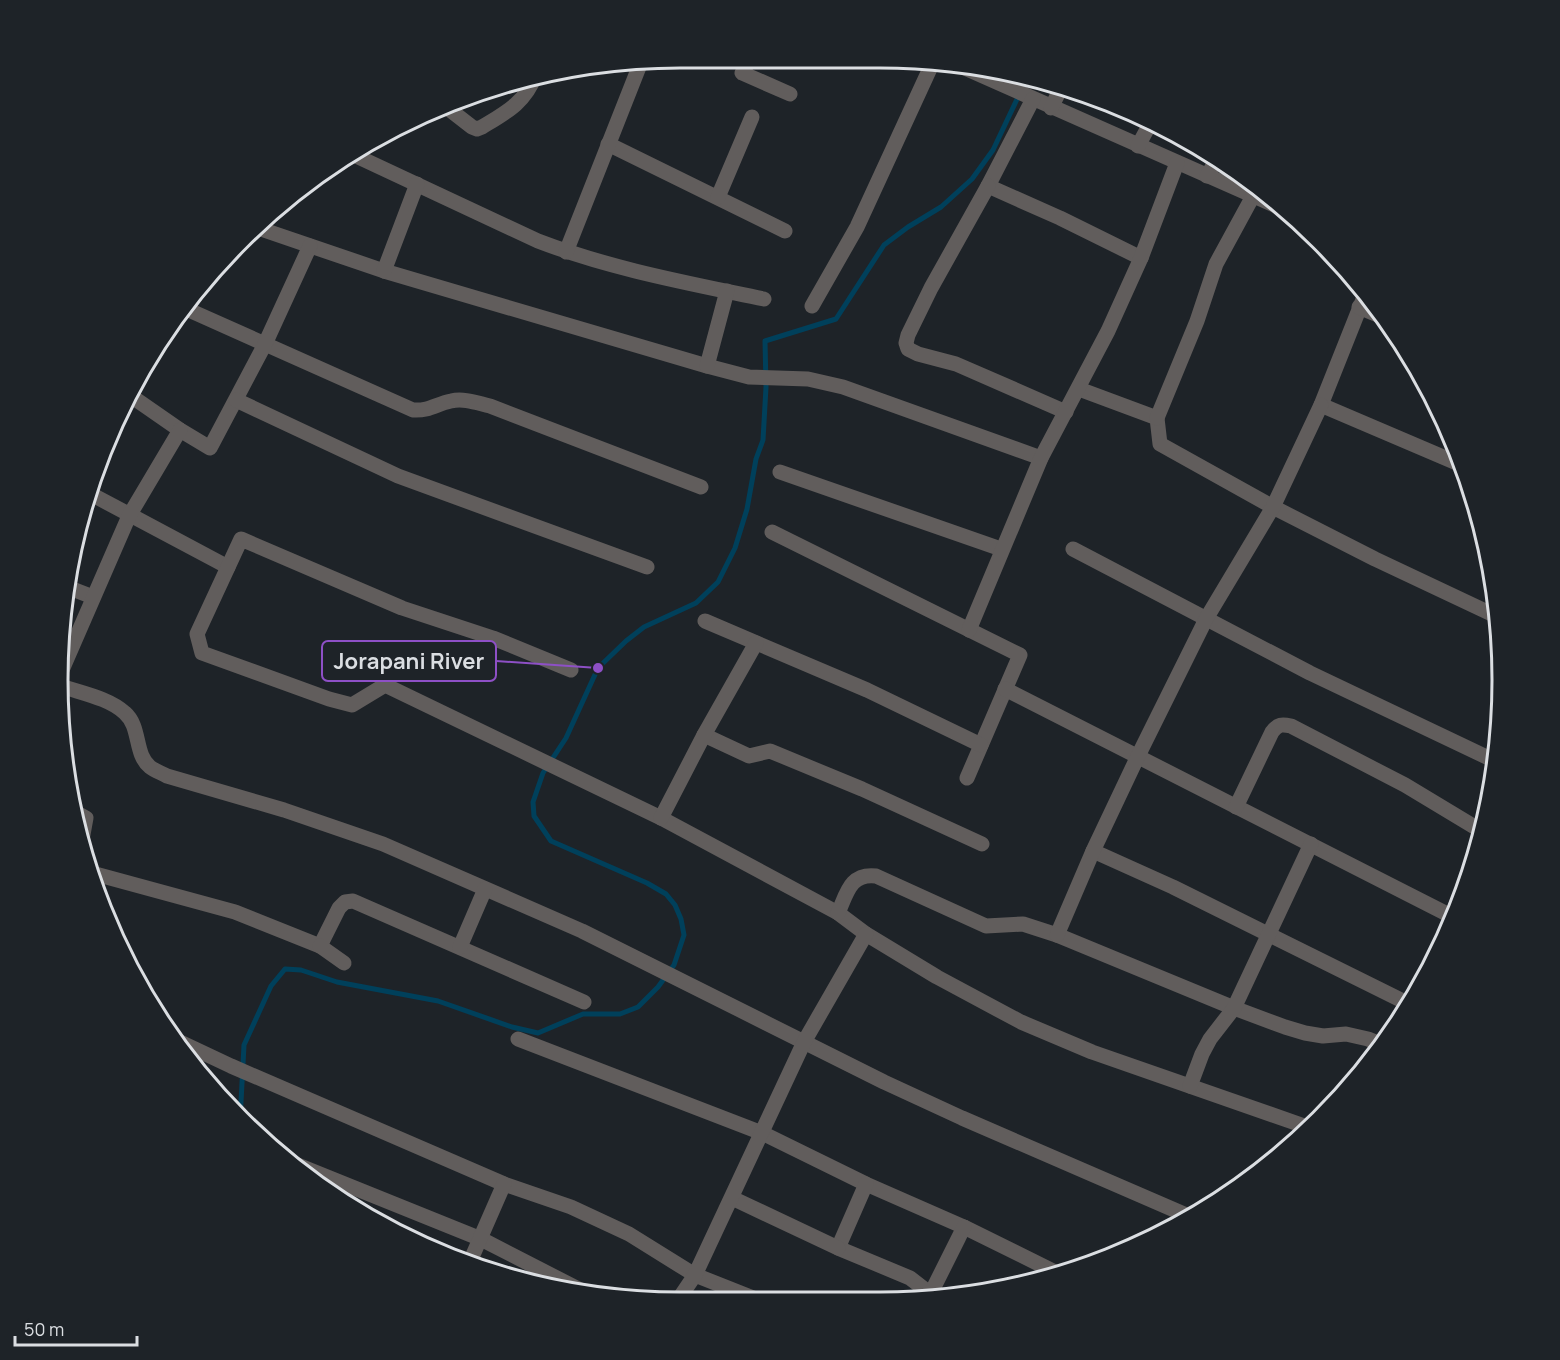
<svg xmlns="http://www.w3.org/2000/svg" width="1560" height="1360" viewBox="0 0 1560 1360" font-family="Manrope,sans-serif">
<style>
.lines{fill:none;stroke-linecap:round;stroke-linejoin:round}
.stream{stroke:#00405b;stroke-width:5}
.minor{stroke:#615d5c;stroke-width:15}
.rim{fill:none;stroke:#dbdee2;stroke-width:3}
.leader{fill:none;stroke:#8e50c6;stroke-width:2}
.callout-dot{fill:#8e50c6;stroke:#1e2328;stroke-width:2}
.callout{fill:#1e2328;stroke:#8e50c6;stroke-width:2}
.callout-label{font-size:22px;text-anchor:middle;font-weight:bold;fill:#dbdee2}
</style>
<rect width="100%" height="100%" fill="#1e2328"/>
<g class="lines">
<polyline class="stream" points="240,1121 244,1045 271,986 285,969 301,970 337,982 438,1001 512,1027 538,1033 583,1014 620,1014 638,1007 658,987 674,965 684,935 681,919 675,905 666,894 647,883 551,841 534,816 533,802 543,773 566,738 598,668 626,641 644,627 696,603 718,582 735,548 747,509 756,459 763,440 766,387 765,341 836,319 884,245 908,227 941,207 972,179 993,150 1027,78"/>
<g class="minor">
<polyline points="751,58 742,73 790,94"/>
<polyline points="951,62 1292,213"/>
<polyline points="1033,99 988,186 1060,218 1141,258"/>
<path d="M 445,106 L 472,127 L 477,129 L 482,127 C 505,113 525,103 535,76"/>
<polyline points="1051,108 1062,86"/>
<polyline points="608,144 785,231"/>
<polyline points="1138,146 1151,122"/>
<path d="M 354,155 L 538,241 C 611,269 688,283 764,299"/>
<polyline points="1207,176 1217,159"/>
<polyline points="988,186 931,288 908,335 906,343 908,349 918,354 956,364 1066,412"/>
<polyline points="718,197 752,117"/>
<polyline points="255,227 384,271 707,366 749,377 808,379 843,387 1041,458"/>
<polyline points="566,252 641,62"/>
<polyline points="384,271 417,184"/>
<polyline points="1366,292 1321,405 1464,466"/>
<polyline points="812,306 857,227 933,62"/>
<path d="M 182,307 L 413,410 C 430,411 436,404 451,401 C 464,398 477,403 490,406 L 701,487"/>
<polyline points="1359,307 1385,318"/>
<polyline points="707,366 727,291"/>
<polyline points="1079,389 1157,418 1160,444 1273,507 1375,559 1498,617"/>
<polyline points="131,396 180,430 210,448 265,344 310,246"/>
<polyline points="236,400 398,476 647,567"/>
<polyline points="1157,418 1197,321 1216,264 1253,196"/>
<polyline points="780,472 1001,549"/>
<polyline points="89,493 228,567"/>
<polyline points="772,532 1020,655 967,778"/>
<polyline points="1073,549 1310,673 1495,761"/>
<polyline points="67,587 93,597"/>
<polyline points="705,621 867,690 981,745"/>
<polyline points="969,630 1041,458 1108,331 1141,258 1177,163"/>
<polyline points="62,670 129,516 180,430"/>
<polyline points="571,670 493,638 402,608 241,539 197,634 202,653 329,699 352,705 385,685 661,818 838,913 866,934 937,977 1021,1022 1092,1052 1310,1128"/>
<path d="M 61,686 C 81,693 109,698 125,713 C 141,727 134,754 150,767 C 155,771 162,773 167,776 L 284,810 L 383,844 L 582,931 L 884,1082 L 962,1118 L 1193,1218"/>
<polyline points="1005,689 1453,917"/>
<polyline points="704,735 749,756 770,751 862,789 982,844"/>
<path d="M 1236,807 L 1272,732 C 1278,724 1282,724 1291,726 L 1405,785 L 1483,832"/>
<polyline points="77,813 86,818 82,840"/>
<polyline points="661,818 704,735 756,643"/>
<polyline points="1093,851 1173,887 1409,1004"/>
<polyline points="88,872 235,912 320,946 339,908 345,902 353,901 584,1002"/>
<path d="M 838,913 C 847,893 850,873 876,876 L 986,926 L 1023,924 L 1057,935 L 1234,1008 L 1285,1027 L 1305,1033 L 1323,1036 L 1346,1034 L 1368,1039 L 1383,1045"/>
<polyline points="1057,935 1093,851 1138,756 1206,619 1273,507 1321,405"/>
<polyline points="320,946 344,963"/>
<polyline points="460,947 485,889"/>
<polyline points="518,1039 762,1133 866,1184 964,1227 1059,1274"/>
<polyline points="178,1041 231,1066 504,1184 571,1207 629,1234 695,1275 766,1303"/>
<polyline points="1190,1086 1202,1054 1210,1039 1234,1008 1311,844"/>
<polyline points="290,1162 481,1239 588,1294"/>
<polyline points="866,1184 838,1248 910,1278 937,1299"/>
<polyline points="732,1198 838,1248"/>
<polyline points="469,1264 504,1184"/>
<polyline points="931,1293 964,1227"/>
<polyline points="676,1303 695,1275 804,1042 866,934"/>
</g>
</g>
<path d="M0 0H1560V1360H0ZM680 68H880A612 612 0 0 1 1492 680V680A612 612 0 0 1 880 1292H680A612 612 0 0 1 68 680V680A612 612 0 0 1 680 68Z" fill="#1e2328" fill-rule="evenodd"/>
<path class="rim" d="M680 68H880A612 612 0 0 1 1492 680V680A612 612 0 0 1 880 1292H680A612 612 0 0 1 68 680V680A612 612 0 0 1 680 68Z"/>
<path class="leader" d="M598 668L496 661"/>
<circle class="callout-dot" cx="598" cy="668" r="6"/>
<rect class="callout" x="322" y="641" width="174" height="40" rx="6"/>
<g class="callout-label">
<text x="409" y="669">Jorapani River</text>
</g>
<path d="M15 1336v9h122v-9" fill="none" stroke="#dbdee2" stroke-width="3"/>
<text x="24" y="1336" font-size="18" fill="#dbdee2" stroke="#1e2328" stroke-width="4.5" paint-order="stroke">50 m</text>
</svg>
